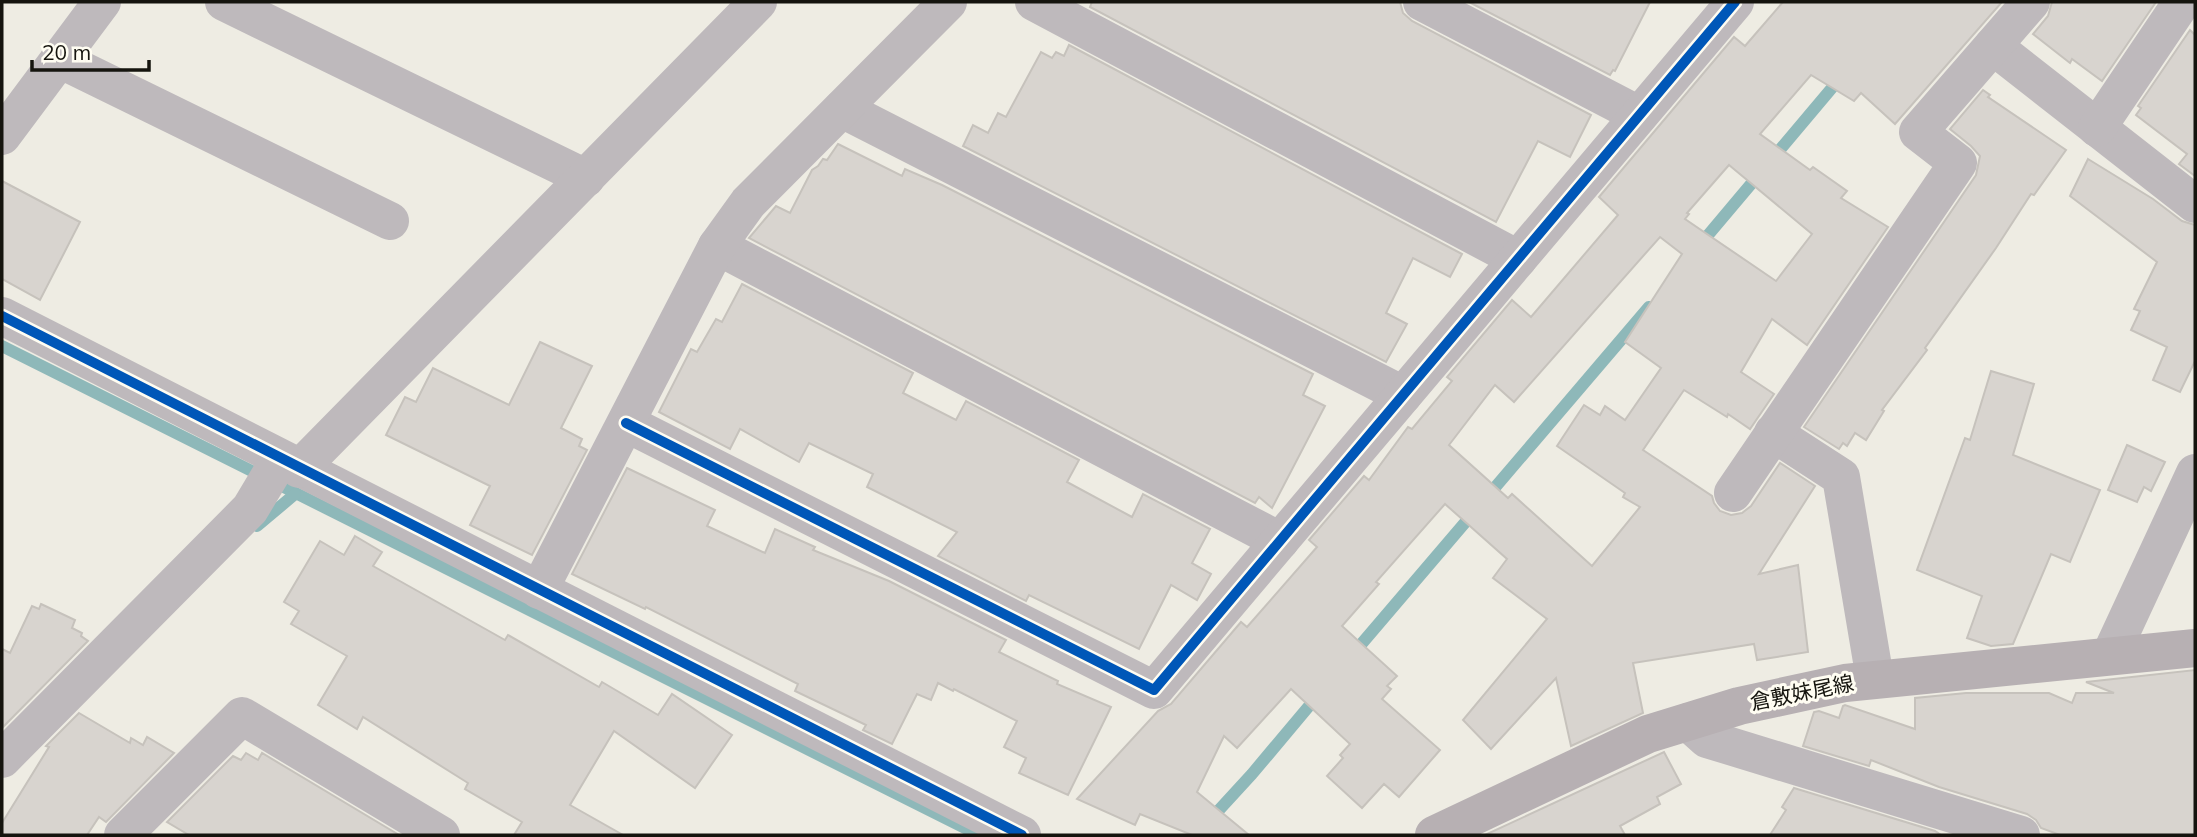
<svg xmlns="http://www.w3.org/2000/svg" width="2197" height="837" viewBox="0 0 2197 837" font-family="Mulish,'Noto Sans JP',sans-serif">
<style>
.lines{fill:none;stroke-linecap:round;stroke-linejoin:round}
.stream{stroke:#8eb8b9;stroke-width:12}
.building{fill:#d8d4cf;stroke:#c6c2bc;stroke-width:2;fill-rule:evenodd}
.minor{stroke:#beb9bc;stroke-width:38}
.major{stroke:#b7b0b3;stroke-width:38}
.cycleway-casing{stroke:#fffdf2;stroke-width:15}
.cycleway{stroke:#0057b8;stroke-width:10}
.labels{text-anchor:middle;stroke-width:6;stroke-linejoin:round;paint-order:stroke}
.street-label{font-size:21px;fill:#15140e;stroke:#fffdf2}
</style>
<rect width="100%" height="100%" fill="#eeece3"/>
<g class="lines">
<g class="stream">
<polyline points="1698,247 1842,76"/>
<polyline points="2,346 979,835"/>
<polyline points="257,526 295,494"/>
<polyline points="1352,655 1649,307"/>
<polyline points="1196,835 1252,774 1320,693"/>
</g>
</g>
<g class="building">
<polygon points="1092,2 1400,2 1403,13 1412,21 1591,115 1570,157 1538,141 1496,222 1090,7"/>
<polygon points="1469,2 1650,2 1615,71 1613,70 1610,75"/>
<path d="M 1783,2 L 2002,2 L 1895,124 L 1861,93 L 1854,101 L 1811,75 L 1760,134 L 1810,170 L 1813,167 L 1847,191 L 1841,198 L 1888,227 L 1807,345 L 1772,319 L 1741,372 L 1774,394 L 1750,429 L 1728,414 L 1727,417 L 1684,390 L 1643,450 L 1712,496 L 1714,503 L 1720,511 L 1731,515 L 1742,513 L 1751,506 L 1780,463 L 1815,486 L 1759,574 L 1798,565 L 1808,652 L 1757,660 L 1754,644 L 1633,663 L 1643,713 L 1571,746 L 1556,678 L 1491,749 L 1463,720 L 1547,619 L 1493,578 L 1507,559 L 1445,504 L 1376,582 L 1379,584 L 1342,626 L 1397,676 L 1387,686 L 1391,689 L 1382,699 L 1440,750 L 1399,797 L 1384,784 L 1362,808 L 1327,776 L 1343,758 L 1340,755 L 1350,744 L 1291,689 L 1237,748 L 1224,736 L 1197,792 L 1249,835 L 1192,835 L 1140,814 L 1135,825 L 1077,799 L 1158,711 L 1171,704 L 1241,622 L 1247,627 L 1317,547 L 1309,540 L 1364,476 L 1369,480 L 1408,427 L 1412,429 L 1452,381 L 1447,377 L 1512,300 L 1531,317 L 1618,215 L 1599,197 L 1734,37 L 1745,46 ZM 1729,165 L 1812,234 L 1776,281 L 1685,219 L 1689,214 L 1687,213 ZM 1660,237 L 1682,254 L 1625,342 L 1661,368 L 1625,420 L 1605,406 L 1600,415 L 1584,405 L 1557,446 L 1625,493 L 1623,497 L 1640,507 L 1592,566 L 1512,494 L 1508,498 L 1449,445 L 1495,385 L 1514,402 Z"/>
<polygon points="2052,2 2156,2 2102,81 2072,59 2070,63 2033,34 2048,16"/>
<polygon points="2190,30 2195,35 2195,176 2179,164 2187,154 2136,115 2141,108 2138,106"/>
<polygon points="1069,45 1462,254 1450,277 1413,258 1386,313 1407,324 1386,362 963,146 973,125 988,133 998,113 1006,117 1041,52 1052,58 1056,52 1064,56"/>
<polygon points="1983,90 1990,95 1988,97 2066,150 2034,195 2031,194 1996,248 1925,348 1927,350 1882,410 1884,411 1866,440 1855,433 1847,446 1843,443 1839,449 1804,427 1976,175 1980,156 1971,146 1950,129"/>
<polygon points="838,144 902,176 905,169 942,185 1313,374 1303,395 1325,406 1272,508 1259,497 1255,503 749,238 776,206 790,213 812,170 818,166 823,159 827,160"/>
<polygon points="2088,159 2153,199 2182,221 2195,225 2195,361 2180,392 2153,380 2167,347 2131,330 2140,311 2134,309 2157,262 2070,196"/>
<polygon points="2,181 80,222 40,300 2,279"/>
<polygon points="742,284 913,373 903,393 956,420 966,401 1079,460 1067,482 1132,517 1143,494 1210,529 1192,563 1211,574 1197,600 1171,585 1139,649 1029,595 1026,601 938,556 957,532 867,487 873,474 809,443 799,462 740,429 730,449 659,412 691,349 697,352 716,319 722,322"/>
<polygon points="540,342 592,366 561,428 582,439 579,446 587,450 532,555 470,525 490,486 386,435 405,397 416,402 433,368 509,405"/>
<polygon points="1991,371 2034,384 2013,455 2100,490 2070,562 2051,554 2013,644 1991,646 1967,638 1982,596 1917,570 1965,438 1970,440"/>
<polygon points="2127,445 2165,462 2151,491 2144,487 2137,502 2108,490"/>
<polygon points="627,468 715,510 707,526 765,553 775,529 815,547 813,550 889,581 1006,640 999,652 1058,681 1057,684 1111,707 1068,795 1019,773 1026,758 1004,747 1017,721 954,689 953,691 938,683 931,700 917,694 892,744 863,730 866,725 795,691 798,684 646,607 645,609 572,574"/>
<polygon points="355,536 382,552 373,566 505,640 508,635 599,687 602,682 658,715 672,694 732,735 695,788 614,731 570,805 623,835 514,835 522,822 465,789 468,783 363,717 357,729 318,705 347,656 291,624 299,611 284,602 320,541 344,555"/>
<polygon points="41,604 75,620 72,628 82,633 81,636 88,641 3,727 2,649 10,653 32,606 39,609"/>
<polygon points="2195,670 2195,835 2060,835 2041,828 2036,820 2027,814 1939,787 1871,760 1869,766 1803,746 1814,712 1819,711 1839,718 1843,706 1845,705 1915,729 1915,698 1966,693 2049,693 2072,703 2076,693 2114,693 2086,682"/>
<polygon points="79,713 130,743 131,738 143,745 147,737 174,753 106,822 99,817 87,835 2,835 2,823 49,747 46,746"/>
<polygon points="1664,752 1681,784 1657,797 1660,804 1620,826 1625,835 1485,835"/>
<polygon points="246,753 258,760 262,753 399,835 189,835 167,822 233,756 241,760"/>
<polygon points="1794,788 1935,831 1941,835 1770,835 1786,810 1782,807"/>
</g>
<g class="lines">
<g class="minor">
<polyline points="224,2 586,178"/>
<polyline points="1034,2 1518,259"/>
<polyline points="1422,2 1639,115"/>
<polyline points="1993,46 2195,204"/>
<polyline points="59,59 390,221"/>
<polyline points="842,109 1403,395"/>
<polyline points="2097,128 2182,2"/>
<polyline points="2,136 102,2"/>
<polyline points="717,246 1280,541"/>
<polyline points="2,316 1022,835"/>
<polyline points="626,423 1154,690 1735,2"/>
<polyline points="1773,433 1841,477 1875,679"/>
<polyline points="299,469 758,2"/>
<polyline points="1733,493 1958,163 1918,132 2031,2"/>
<polyline points="539,590 717,246 748,203 948,2"/>
<polyline points="2110,656 2195,473"/>
<polyline points="1688,722 1707,739 2021,835"/>
<polyline points="2,759 250,509 280,459"/>
<polyline points="123,835 242,716 441,835"/>
</g>
<polyline class="major" points="1434,835 1648,734 1739,706 1845,683 2195,648"/>
<g class="cycleway-casing">
<g id="cycleway">
<polyline points="2,316 1022,835"/>
<polyline points="626,423 1154,690 1735,2"/>
</g>
</g>
<use href="#cycleway" class="cycleway"/>
</g>
<g class="labels">
<g class="street-label">
<text transform="translate(1802 693) rotate(-11)" y="7">倉敷妹尾線</text>
</g>
</g>
<rect width="2197" height="837" fill="none" stroke="#15140e" stroke-width="7"/>
<path d="M32 60v10h117v-10" fill="none" stroke="#15140e" stroke-width="3.5"/>
<text x="42" y="60" font-size="21" fill="#15140e" stroke="#fffdf2" stroke-width="5" paint-order="stroke">20 m</text>
</svg>
